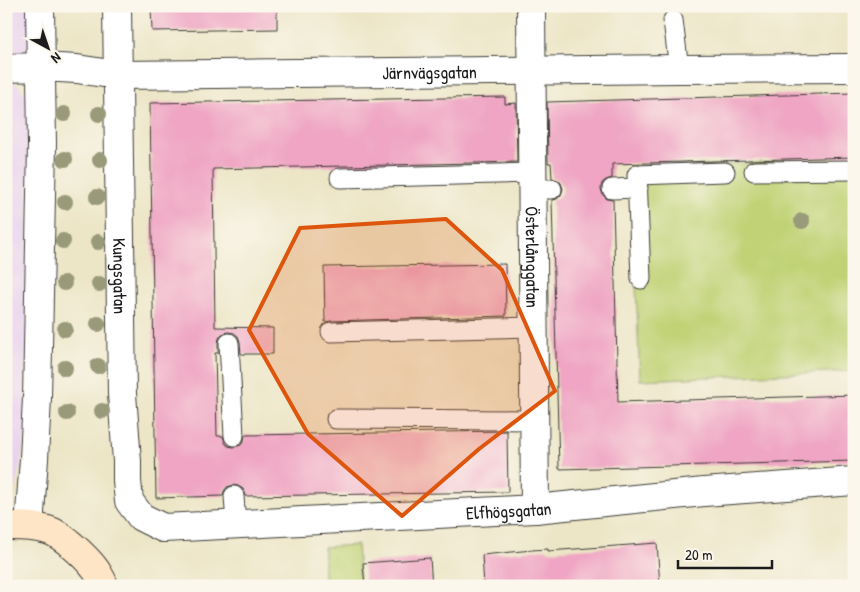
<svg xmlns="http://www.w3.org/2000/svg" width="860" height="592" font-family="'Patrick Hand',sans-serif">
  <rect width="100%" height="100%" fill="#fbf7ec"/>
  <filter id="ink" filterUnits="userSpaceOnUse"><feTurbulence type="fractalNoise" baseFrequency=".02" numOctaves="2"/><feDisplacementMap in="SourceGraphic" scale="10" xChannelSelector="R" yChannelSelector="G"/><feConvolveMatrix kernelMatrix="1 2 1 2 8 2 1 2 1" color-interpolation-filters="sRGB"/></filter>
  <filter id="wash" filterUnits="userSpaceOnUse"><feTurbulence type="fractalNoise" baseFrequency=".0096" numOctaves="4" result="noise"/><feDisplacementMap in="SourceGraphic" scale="20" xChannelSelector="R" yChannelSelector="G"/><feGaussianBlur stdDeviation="1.12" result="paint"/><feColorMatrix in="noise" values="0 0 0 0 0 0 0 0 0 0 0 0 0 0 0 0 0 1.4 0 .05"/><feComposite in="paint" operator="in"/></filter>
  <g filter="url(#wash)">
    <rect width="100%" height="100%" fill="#ece5c6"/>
    <g fill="#e9d2ee">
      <path d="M6 6H38L33 55 6 72Z"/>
      <path d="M6 82H15L29 97 25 438 16 487 6 492Z"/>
    </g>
    <g fill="#c0d275" stroke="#6e7748">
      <path d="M854 159V371L640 380 631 168Z"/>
      <path d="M357 545 360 586H324V547Z"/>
    </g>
    <g id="blocks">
      <g fill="#efa5c3">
        <path d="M151 6H277V29L152 31Z"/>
        <path d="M854 93V157L612 164V178L606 180 602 183 601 189 603 195 607 199 613 200 618 402 854 395V461L559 469 552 200 557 199 561 195 563 189 561 183 558 180 552 178 551 163H548L547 102Z"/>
        <path d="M505 97V104L516 103 517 162 213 169 215 327 273 328V354H241L240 342 238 336 234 333 228 332 222 334 219 338 218 344V353H215L217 436H223L225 443 228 446 234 447 241 445 244 441 245 435 507 431 508 492 245 496 243 489 238 486 234 485 227 487 224 491 223 496 156 498 150 103Z"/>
        <path d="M505 264 506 316 331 321 325 322 324 267Z"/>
        <path d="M657 543 660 586H484L482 555 532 550 548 549V551Z"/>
        <path d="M430 558 432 586H365L363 563Z"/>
      </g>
    </g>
  </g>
  <g filter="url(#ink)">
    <use href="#blocks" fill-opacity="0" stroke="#3b3a36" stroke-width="1"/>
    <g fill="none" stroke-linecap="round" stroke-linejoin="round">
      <defs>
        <g id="lane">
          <path d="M673 20 679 69"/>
          <path d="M754 171 854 170"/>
          <path d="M340 178 532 173"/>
          <path d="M532 189H552"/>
          <path d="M612 189 638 188"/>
          <path d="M641 279 637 175 725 172"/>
          <path d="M331 332 534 327"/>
          <path d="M229 343 234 436"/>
          <path d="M336 419 534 420"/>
          <path d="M234 496 236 524"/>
        </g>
        <g id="street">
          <path id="s1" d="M117 6 122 394 127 461V481L129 501 141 517 163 528 535 509 704 492 854 481"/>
          <path id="s2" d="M531 6 535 509"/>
          <path id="s3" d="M6 68 41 67 77 69 117 75 679 69 854 68"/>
          <path d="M29 526 34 459 37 398 42 144 40 6"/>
        </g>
        <path id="secondary" d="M6 526C22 526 38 526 53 532 67 539 92 562 99 575 101 578 103 582 104 586"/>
      </defs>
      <use href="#lane" stroke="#3b3a36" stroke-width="21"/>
      <use href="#street" stroke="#3b3a36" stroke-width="30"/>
      <use href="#secondary" stroke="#3b3a36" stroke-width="30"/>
      <use href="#lane" stroke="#fff" stroke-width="19"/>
      <use href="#street" stroke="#fff" stroke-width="28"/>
      <use href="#secondary" stroke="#fee5c5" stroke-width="28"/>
    </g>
    <g fill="#999a7a">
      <circle cx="64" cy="114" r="8"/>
      <circle cx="99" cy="114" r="8"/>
      <circle cx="65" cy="159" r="8"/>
      <circle cx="100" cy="160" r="8"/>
      <circle cx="97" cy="197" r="8"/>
      <circle cx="65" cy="202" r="8"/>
      <circle cx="802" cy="221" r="8"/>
      <circle cx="63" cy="241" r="8"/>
      <circle cx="98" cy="242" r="8"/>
      <circle cx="64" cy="283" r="8"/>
      <circle cx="99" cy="284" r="8"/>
      <circle cx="98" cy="324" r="8"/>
      <circle cx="65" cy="329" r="8"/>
      <circle cx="98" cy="366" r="8"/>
      <circle cx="65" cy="368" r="8"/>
      <circle cx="102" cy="411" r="8"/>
      <circle cx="67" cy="413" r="8"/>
    </g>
  </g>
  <path fill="#de560d" fill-opacity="0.2" stroke="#de560d" stroke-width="4" stroke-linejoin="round" d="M446 219 502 270 555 391 479 449 402 516 308 434 249 330 300 228Z"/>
  <g text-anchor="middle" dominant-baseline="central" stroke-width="5" stroke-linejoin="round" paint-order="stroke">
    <g font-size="18" fill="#1c1c1c" stroke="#fbf7ec">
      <text stroke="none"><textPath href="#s3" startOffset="424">Järnvägsgatan</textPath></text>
      <text stroke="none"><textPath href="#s2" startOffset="251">Österlånggatan</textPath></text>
      <text stroke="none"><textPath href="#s1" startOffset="270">Kungsgatan</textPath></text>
      <text stroke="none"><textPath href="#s1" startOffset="886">Elfhögsgatan</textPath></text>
    </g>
  </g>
  <rect width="860" height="592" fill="none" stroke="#fbf7ec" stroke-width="25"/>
  <g transform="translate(48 48) rotate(140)" stroke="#fbf7ec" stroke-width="4" paint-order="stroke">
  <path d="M0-4L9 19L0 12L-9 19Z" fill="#1c1c1c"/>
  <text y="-8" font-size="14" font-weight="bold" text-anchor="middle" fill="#1c1c1c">N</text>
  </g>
  <path d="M678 560v8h94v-8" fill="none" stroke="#1c1c1c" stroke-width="2.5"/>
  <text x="685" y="560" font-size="15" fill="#1c1c1c" stroke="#fbf7ec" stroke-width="4" paint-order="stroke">20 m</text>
</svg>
